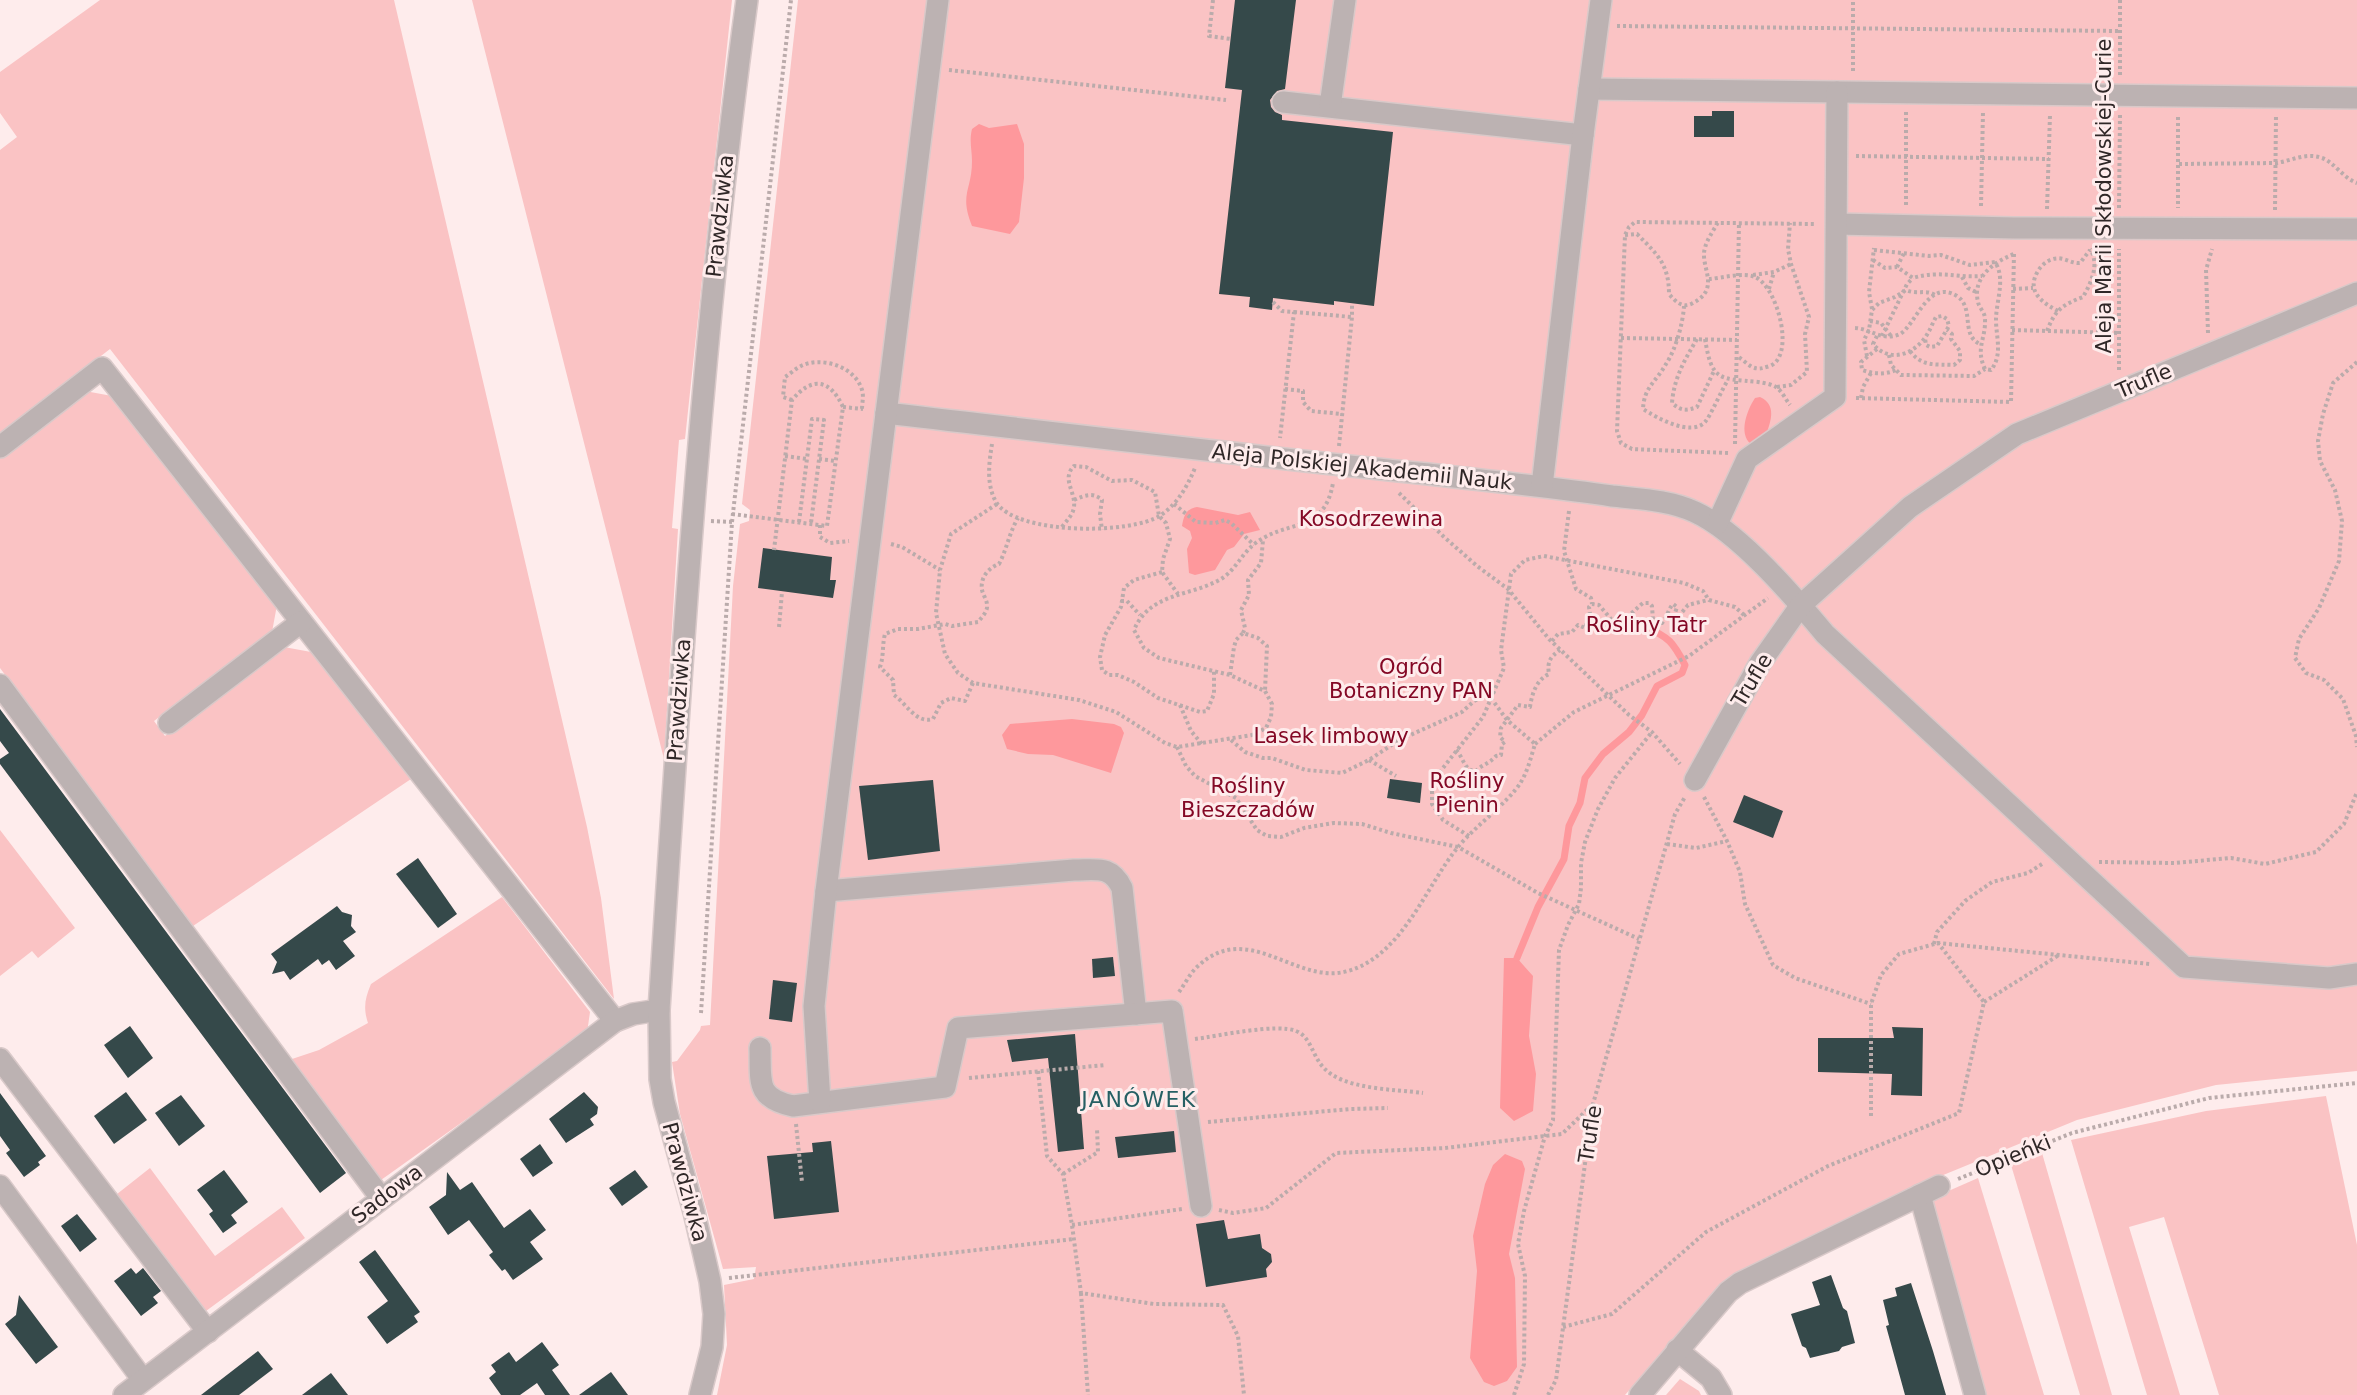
<svg xmlns="http://www.w3.org/2000/svg" width="2357" height="1395" font-family="'DejaVu Sans',sans-serif">
  <rect width="100%" height="100%" fill="#feecec"/>
  <g fill="#fac3c4">
    <path d="M100 0H394L587 827 601 898 614 999 110 349 0 434V150L17 137 0 113V72Z"/>
    <path d="M472 0H732L685 439 679 440 672 528 678 529 664 759Z"/>
    <path d="M798 0H2357V1071L2216 1085 2077 1120 1936 1178 1724 1282 1625 1395H717L727 1345 724 1285 754 1279 756 1267 723 1269 680 1114 672 1062 677 1061 700 1030 701 1026 710 1025 733 586 740 524 749 521 750 510 742 504Z"/>
    <path d="M85 391 112 396 277 605 272 632 154 721 165 736 284 647 311 652 411 779 193 926 0 668V458Z"/>
    <path d="M0 830 75 928 38 958 32 951 0 976Z"/>
    <path d="M502 897 590 1012 587 1033 381 1180 292 1059 319 1050 368 1023C363 1008 365 998 371 984Z"/>
    <path d="M2326 1096 2357 1245V1395H2219L2164 1217 2129 1227 2180 1395H2147L2071 1140 2206 1111Z"/>
    <path d="M2042 1153 2112 1395H2080L2011 1165Z"/>
    <path d="M150 1168 215 1256 282 1207 305 1238 206 1311 192 1303 112 1198Z"/>
    <path d="M1978 1178 2044 1395H1980L1932 1216 1934 1200 1937 1196Z"/>
    <path d="M1680 1379 1699 1391 1701 1395H1666Z"/>
  </g>
  <g fill="#fe989c">
    <path d="M979 124 989 128 1017 124 1024 144V178L1019 222 1010 234 972 226C959 194 972 190 972 161 972 150 969 141 972 129Z"/>
    <path d="M1760 397C1777 405 1771 421 1766 435L1751 444C1738 434 1747 410 1755 398Z"/>
    <path d="M1197 507 1238 515 1250 512 1260 530 1244 534 1234 547 1227 550 1215 570 1195 575 1189 573 1187 549 1192 538 1190 531 1182 526C1184 515 1186 509 1197 507Z"/>
    <path d="M1072 719 1114 724 1121 727 1124 733 1111 773 1053 755 1028 754 1007 749 1002 735 1010 724Z"/>
    <path d="M1504 958H1517L1533 976 1529 1036 1536 1074 1533 1111 1514 1121 1500 1108Z"/>
    <path d="M1505 1154 1522 1161 1525 1169 1509 1254 1515 1278 1517 1367 1507 1381 1494 1386 1484 1382 1470 1358 1477 1271 1473 1236 1485 1184 1493 1165Z"/>
  </g>
  <g fill="none" stroke-linecap="round" stroke-linejoin="round">
    <path stroke="#fe989c" stroke-width="7" d="M1517 958 1538 907 1564 859 1569 826 1580 803 1585 778 1603 754 1629 732 1642 715 1657 686 1682 673 1685 665C1673 642 1669 637 1645 627"/>
  </g>
  <g fill="#35494a">
    <path d="M1235 0H1296L1285 89 1277 91 1270 100 1271 107 1275 112 1282 115V120L1393 132 1374 306 1334 301V305L1273 298 1272 310 1249 307 1250 297 1219 294 1242 90 1225 88Z"/>
    <path d="M1712 111H1734V137H1694V116H1712Z"/>
    <path d="M763 548 832 557 830 580H836L833 598 758 588Z"/>
    <path d="M0 709 346 1173 320 1193 0 764V759L9 753 0 741Z"/>
    <path d="M1390 779 1422 783 1420 803 1387 798Z"/>
    <path d="M933 780 940 851 868 860 859 786Z"/>
    <path d="M1744 795 1783 811 1773 838 1733 822Z"/>
    <path d="M418 858 457 914 438 928 396 874Z"/>
    <path d="M337 906 342 912 352 915 351 926 356 932 343 941 355 956 336 970 329 960 322 965 318 959 290 980 284 971 272 974 277 962 271 954Z"/>
    <path d="M1113 957 1115 976 1093 978 1092 959Z"/>
    <path d="M773 980 797 983 792 1022 769 1019Z"/>
    <path d="M130 1026 153 1058 128 1078 104 1045Z"/>
    <path d="M1892 1027 1923 1028 1922 1096 1891 1095 1892 1074 1818 1072V1038H1894Z"/>
    <path d="M1075 1034 1084 1149 1058 1152 1048 1058 1012 1062 1007 1040Z"/>
    <path d="M126 1092 147 1120 114 1144 94 1116Z"/>
    <path d="M584 1092 598 1107 597 1114 590 1119 594 1125 566 1143 549 1119Z"/>
    <path d="M0 1093 46 1156 38 1162 40 1165 24 1177 6 1153 10 1150 0 1136Z"/>
    <path d="M181 1095 205 1126 179 1146 155 1113Z"/>
    <path d="M1174 1131 1176 1152 1118 1158 1115 1137Z"/>
    <path d="M831 1141 839 1212 774 1219 767 1156 813 1152 812 1143Z"/>
    <path d="M540 1144 553 1163 533 1177 520 1159Z"/>
    <path d="M224 1170 248 1202 231 1215 237 1223 223 1233 209 1214 213 1211 197 1190Z"/>
    <path d="M635 1170 648 1187 622 1206 609 1188Z"/>
    <path d="M447 1172 460 1190 472 1182 504 1228 530 1209 546 1230 530 1242 543 1259 513 1280 505 1269 502 1271 489 1255 493 1252 469 1220 448 1235 429 1207 446 1195Z"/>
    <path d="M77 1214 97 1239 80 1252 61 1226Z"/>
    <path d="M1224 1220 1228 1239 1260 1234 1262 1248 1271 1254 1272 1262 1266 1269 1267 1277 1206 1287 1196 1224Z"/>
    <path d="M375 1250 420 1312 414 1316 418 1322 387 1344 367 1317 388 1301 359 1262Z"/>
    <path d="M131 1268 136 1274 143 1268 161 1291 153 1297 158 1303 141 1316 114 1281Z"/>
    <path d="M1831 1275 1843 1308 1847 1311 1855 1343 1842 1347 1839 1351 1810 1358 1806 1348 1802 1346 1791 1314 1820 1305 1812 1282Z"/>
    <path d="M1911 1283 1933 1351 1946 1395H1905L1886 1326 1889 1325 1883 1300 1897 1296 1895 1288Z"/>
    <path d="M19 1295 58 1347 36 1364 5 1324 16 1315Z"/>
    <path d="M542 1342 559 1365 552 1370 570 1395H545L537 1383 520 1395H501L489 1378 496 1372 491 1365 509 1352 516 1362Z"/>
    <path d="M258 1351 273 1369 239 1395H201Z"/>
    <path d="M611 1372 628 1395H579Z"/>
    <path d="M331 1373 348 1395H302Z"/>
  </g>
  <g fill="none" stroke-linecap="round" stroke-linejoin="round">
    <defs>
      <g id="minor">
        <path d="M1589 89 2357 98"/>
        <path d="M1283 102 1583 135"/>
        <path d="M1330 106 1345 0"/>
        <path d="M1837 224 2014 228 2357 229"/>
        <path d="M886 413C1067 434 1247 456 1428 474 1489 481 1551 487 1612 496 1639 499 1670 500 1695 512 1739 532 1794 597 1825 634L2184 967 2329 978 2357 974"/>
        <path d="M0 447 102 368 615 1021"/>
        <path d="M1542 486 1583 135 1601 0"/>
        <path d="M1717 524 1747 459 1835 397 1837 92"/>
        <path d="M0 685 381 1198"/>
        <path d="M169 723 301 622"/>
        <path d="M1695 780 1760 663 1801 605 1910 507 2017 434 2357 293"/>
        <path d="M826 891 1074 870C1097 870 1111 865 1122 888L1136 1014"/>
        <path d="M760 1048C761 1081 755 1098 793 1106L945 1087 958 1028 1172 1011 1201 1206"/>
        <path d="M0 1059 208 1332"/>
        <path d="M820 1102 814 1006 826 891 938 0"/>
        <path d="M0 1186 143 1380"/>
        <path d="M1920 1195 1975 1395"/>
        <path d="M1677 1350 1711 1378 1721 1395"/>
        <path d="M124 1395 615 1021 633 1014 659 1010"/>
        <path d="M700 1395 712 1347 714 1314 710 1281 694 1212 664 1102 660 1079 659 1010C681 673 701 335 747 0"/>
        <path d="M1640 1395 1728 1292 1740 1283 1939 1186"/>
      </g>
    </defs>
    <use href="#minor" stroke="#d9c9c9" stroke-width="24"/>
    <g stroke="#baabab" stroke-width="4" stroke-dasharray="3 3" stroke-linecap="butt">
      <path d="M1213 0 1209 36 1231 39"/>
      <path d="M2120 0V76"/>
      <path d="M1617 26 2120 31"/>
      <path d="M949 70 1226 100"/>
      <path d="M1853 71V0"/>
      <path d="M2178 117V208"/>
      <path d="M1856 156 2049 159"/>
      <path d="M2179 164 2276 163C2291 161 2306 152 2322 158 2334 162 2343 178 2357 183"/>
      <path d="M1906 205V111"/>
      <path d="M1981 206 1983 112"/>
      <path d="M2119 208 2120 114"/>
      <path d="M2047 209 2050 115"/>
      <path d="M2275 210 2276 115"/>
      <path d="M1625 235 1637 234C1657 254 1669 264 1669 294 1676 302 1683 309 1693 303 1722 288 1699 266 1705 248 1707 239 1714 230 1718 222"/>
      <path d="M1874 250 1929 256 1941 255 1970 265 1995 262C2006 279 1996 301 1996 320 1996 337 2003 355 1991 370L1985 369C1975 348 1986 339 1985 319 1985 312 1979 308 1978 302 1972 277 1994 262 2014 254"/>
      <path d="M1873 260 1885 268 1897 267 1913 278C1940 270 1956 278 1982 276"/>
      <path d="M1897 267 1904 253"/>
      <path d="M1753 275 1774 272 1791 264"/>
      <path d="M1962 277 1968 288 1978 293"/>
      <path d="M1709 279C1722 278 1743 272 1755 277 1777 286 1796 355 1770 366 1763 368 1759 370 1752 367 1747 364 1742 359 1737 356"/>
      <path d="M1769 289 1774 272"/>
      <path d="M2013 289 2033 288"/>
      <path d="M1273 302 1282 311 1294 312 1280 438"/>
      <path d="M1684 306C1683 323 1676 349 1666 364 1656 382 1644 387 1643 409 1657 418 1691 437 1705 422 1710 417 1722 389 1728 380"/>
      <path d="M1872 309 1869 292 1874 248"/>
      <path d="M2058 311C2041 302 2026 291 2038 271 2041 266 2046 261 2053 259 2064 256 2071 264 2080 263L2090 250"/>
      <path d="M1294 312 1352 317"/>
      <path d="M1870 321 1881 323 1891 336"/>
      <path d="M1855 328C1871 329 1883 342 1900 334 1916 325 1928 278 1957 296 1975 308 1960 335 1980 344"/>
      <path d="M2012 330 2119 333"/>
      <path d="M2047 331C2055 310 2062 305 2083 297 2091 283 2100 264 2090 249"/>
      <path d="M2208 333 2206 270 2212 249"/>
      <path d="M1877 336 1873 344C1888 362 1911 356 1924 339 1929 333 1932 324 1936 317L1942 316 1947 319 1949 326 1937 346 1930 347 1926 345 1925 338"/>
      <path d="M1882 336 1907 284 1913 278"/>
      <path d="M1621 338 1737 340"/>
      <path d="M1697 339C1684 361 1674 378 1672 403 1681 411 1686 411 1697 407L1714 371"/>
      <path d="M1705 339C1712 382 1719 378 1758 382 1764 383 1771 384 1776 387 1782 391 1786 400 1790 405"/>
      <path d="M1877 349 1861 362 1862 370C1874 374 1885 375 1896 370"/>
      <path d="M1910 351C1922 367 1935 364 1954 365L1960 360V351L1951 339 1952 334 1947 330"/>
      <path d="M1889 355 1891 365 1901 375 1974 376 1985 369"/>
      <path d="M1867 356 1864 340 1869 330 1872 310 1879 303 1895 297 1906 290C1917 295 1926 289 1935 295"/>
      <path d="M2357 362 2333 383 2323 414 2318 441 2320 461 2335 490 2342 521 2339 561 2319 608 2299 639 2295 658 2306 673 2324 680 2343 699 2356 736 2357 747"/>
      <path d="M2119 370V249"/>
      <path d="M1777 387 1791 385 1807 372 1805 334 1809 317 1791 264 1788 249 1790 223"/>
      <path d="M1285 389 1303 391V402L1311 411 1342 414"/>
      <path d="M1856 398 2011 402 2014 253"/>
      <path d="M1861 398 1863 387 1871 373"/>
      <path d="M792 400 783 397 785 377C790 374 795 369 801 366 821 356 855 366 862 390 864 395 862 404 862 409"/>
      <path d="M843 407 863 409"/>
      <path d="M992 444C989 463 986 484 996 502 1016 535 1132 535 1161 515 1178 503 1187 487 1195 468"/>
      <path d="M1735 444 1739 222"/>
      <path d="M1339 446 1352 317V303"/>
      <path d="M1728 453 1632 449 1621 443 1617 431 1625 235 1629 227 1635 222 1815 224"/>
      <path d="M785 456 807 459"/>
      <path d="M819 459 836 461"/>
      <path d="M1399 493 1443 536 1477 566 1508 589 1549 639 1629 715 1652 732 1680 764"/>
      <path d="M1074 500C1085 495 1093 492 1102 500L1100 514 1102 530"/>
      <path d="M997 504 951 534 940 570 936 613 945 654 958 673 973 683 1079 700 1116 712 1165 743 1177 747 1252 735 1266 728 1271 717 1272 704 1265 691 1230 675 1159 658 1144 648 1134 630C1150 592 1190 597 1221 579 1234 571 1241 556 1252 546 1284 518 1324 536 1333 483"/>
      <path d="M1174 504 1196 522 1215 523 1225 520 1231 523 1254 545"/>
      <path d="M1569 511 1564 551 1576 589 1591 598 1592 604"/>
      <path d="M732 514 827 526 843 407C830 379 812 376 792 400L774 550"/>
      <path d="M711 521 732 522"/>
      <path d="M799 522 812 419 824 420 811 523"/>
      <path d="M820 525V537L830 543 849 541"/>
      <path d="M1062 527C1067 520 1073 515 1074 507 1076 492 1061 479 1074 466L1086 467 1112 481 1132 480 1155 492 1159 516 1166 523 1170 539 1163 559 1162 572 1178 594"/>
      <path d="M891 544 902 547 940 570"/>
      <path d="M1162 572 1134 580 1124 588 1121 607 1105 635 1100 657 1102 670 1109 675H1118L1134 682 1158 698 1200 712 1207 711 1214 694V671"/>
      <path d="M1121 601H1127L1140 615"/>
      <path d="M779 627 782 592"/>
      <path d="M1243 633 1245 628 1241 610 1249 595 1248 580 1261 563 1263 540"/>
      <path d="M1552 641 1558 634 1572 632 1578 625 1585 628 1590 614 1589 607 1592 604 1599 605 1611 619C1626 622 1632 612 1643 603H1649L1652 606 1653 620 1662 623C1668 617 1667 611 1673 604L1677 607 1674 616H1679L1688 605 1708 600"/>
      <path d="M1230 675 1234 647 1236 640 1243 633 1258 638 1267 646 1265 691"/>
      <path d="M973 683 965 701 951 698 941 703 933 719C916 724 907 704 894 695L893 680 880 667C884 656 882 645 885 634L898 629H918L945 624 952 626 978 622C982 617 988 611 987 605 987 600 983 595 982 590 980 578 988 568 999 564 1007 549 1009 533 1018 518"/>
      <path d="M1491 698 1507 720 1535 744"/>
      <path d="M1180 705 1191 731 1202 744"/>
      <path d="M1231 740 1245 752 1263 758H1272L1306 770 1342 773 1369 760 1399 740 1462 712 1474 701 1483 697H1490"/>
      <path d="M1535 744 1574 712 1689 656 1768 598"/>
      <path d="M1177 747 1186 766 1195 776 1236 798 1257 830 1267 836 1281 837 1304 828 1334 823 1362 824 1391 833 1458 847 1538 893 1639 939"/>
      <path d="M1456 750C1464 758 1464 771 1476 771 1481 765 1489 764 1496 756L1501 755 1502 744 1505 742 1500 737 1501 728 1518 705 1530 707C1532 694 1536 680 1549 674 1547 662 1550 657 1560 650"/>
      <path d="M1369 760 1396 776"/>
      <path d="M1704 797 1727 841 1740 872 1745 904 1773 965 1795 978 1871 1004"/>
      <path d="M1469 836 1443 820 1432 804V782L1483 717 1504 668 1501 650 1511 574 1525 560 1544 556 1684 583 1703 591 1709 600 1735 607 1744 615"/>
      <path d="M1667 844 1696 848 1727 841"/>
      <path d="M2099 862 2174 863 2231 858 2265 864 2316 852 2344 824 2357 792"/>
      <path d="M1934 944 1937 932 1965 901 1992 882 2028 873 2042 864"/>
      <path d="M1179 992C1185 984 1190 973 1198 966 1249 919 1296 986 1348 971 1402 956 1426 886 1458 847 1474 827 1508 803 1521 782 1528 770 1531 757 1535 744"/>
      <path d="M1984 1002 2059 955"/>
      <path d="M701 1013 732 522 791 0"/>
      <path d="M1195 1039C1218 1036 1277 1023 1296 1031 1311 1037 1312 1055 1323 1067 1343 1090 1394 1089 1423 1093"/>
      <path d="M1038 1071 1047 1156 1063 1174 1072 1225 1081 1293 1154 1304 1223 1305 1238 1336 1244 1395"/>
      <path d="M969 1078 1105 1065"/>
      <path d="M1871 1116V1004L1881 975 1899 954 1938 943 2150 964"/>
      <path d="M1208 1122 1350 1109 1388 1108"/>
      <path d="M796 1124 802 1182"/>
      <path d="M1063 1174 1098 1152 1097 1129"/>
      <path d="M1958 1179 2072 1133 2209 1098 2357 1083"/>
      <path d="M1219 1210 1233 1213 1266 1208 1336 1153 1445 1148 1562 1134 1592 1105"/>
      <path d="M1072 1225 1182 1209"/>
      <path d="M729 1278 1074 1239"/>
      <path d="M1081 1293 1088 1395"/>
      <path d="M1563 1327 1612 1314 1706 1232 1828 1166 1959 1113 1984 1002 1938 943"/>
      <path d="M1514 1395 1524 1364 1525 1276 1518 1244 1524 1211 1545 1136 1553 1120 1559 950 1568 925 1579 904 1581 888V863L1585 842 1598 809 1615 778 1652 732"/>
      <path d="M1548 1395 1556 1380 1593 1104 1675 814 1685 797"/>
    </g>
    <use href="#minor" stroke="#bcb2b2" stroke-width="21"/>
  </g>
  <g text-anchor="middle" dominant-baseline="central" stroke-width="6" stroke-linejoin="round" paint-order="stroke">
    <g font-size="21" fill="#2f2727" stroke="#feecec">
      <text transform="translate(2104 196) rotate(-90)">Aleja Marii Skłodowskiej-Curie</text>
      <text transform="translate(720 216) rotate(-84)">Prawdziwka</text>
      <text transform="translate(2144 381) rotate(-23)">Trufle</text>
      <text transform="translate(1362 467) rotate(6)">Aleja Polskiej Akademii Nauk</text>
      <text transform="translate(1752 680) rotate(-59)">Trufle</text>
      <text transform="translate(679 700) rotate(-86)">Prawdziwka</text>
      <text transform="translate(1590 1134) rotate(-81)">Trufle</text>
      <text transform="translate(2013 1156) rotate(-22)">Opieńki</text>
      <text transform="translate(685 1182) rotate(75)">Prawdziwka</text>
      <text transform="translate(387 1194) rotate(-37)">Sadowa</text>
    </g>
    <g font-size="21" fill="#840825" stroke="#feecec">
      <text x="1371" y="519">Kosodrzewina</text>
      <text x="1646" y="625">Rośliny Tatr</text>
      <text x="1411" y="667">Ogród<tspan x="1411" dy="24">Botaniczny PAN</tspan></text>
      <text x="1331" y="736">Lasek limbowy</text>
      <text x="1467" y="781">Rośliny<tspan x="1467" dy="24">Pienin</tspan></text>
      <text x="1248" y="786">Rośliny<tspan x="1248" dy="24">Bieszczadów</tspan></text>
    </g>
    <g font-size="22" letter-spacing="1.5" fill="#266064" stroke="#feecec">
      <text x="1139" y="1099">JANÓWEK</text>
    </g>
  </g>
</svg>
